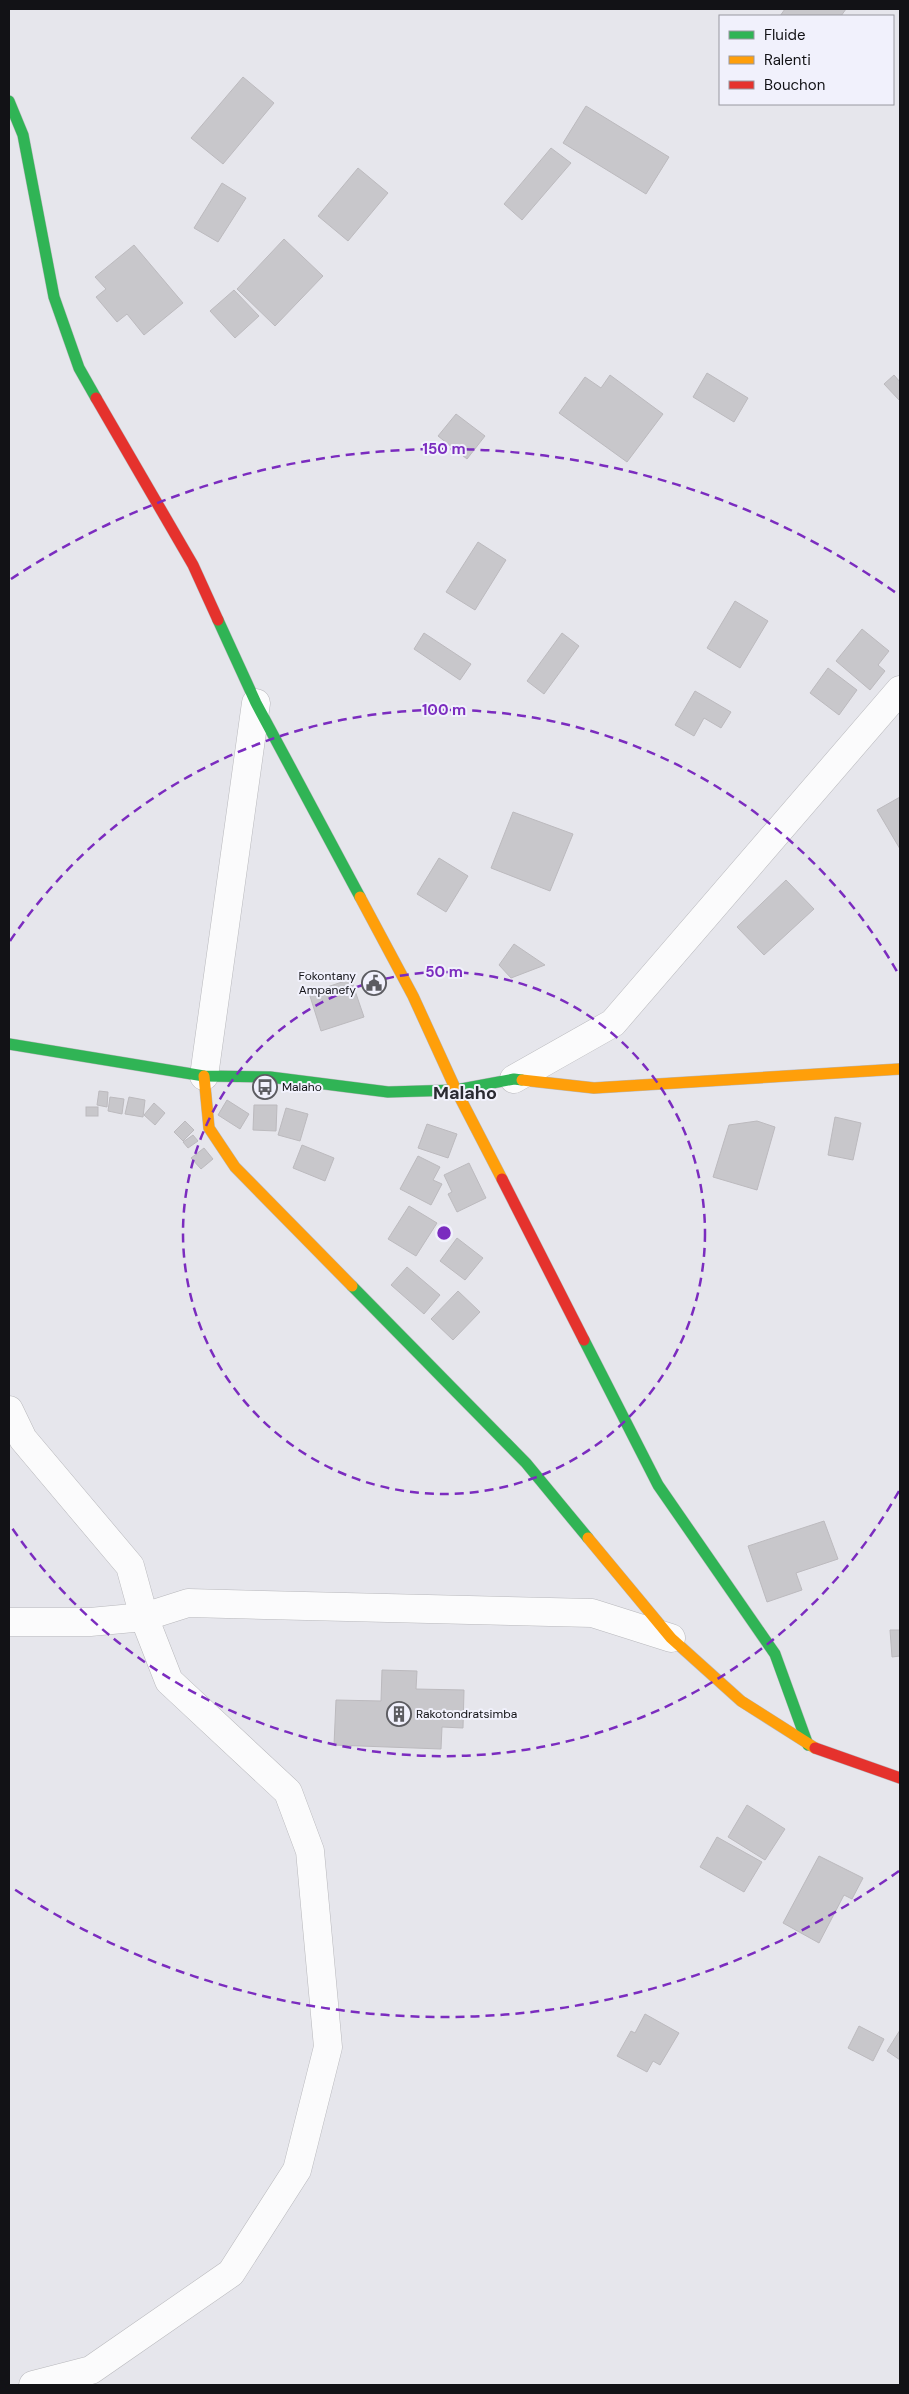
<svg xmlns="http://www.w3.org/2000/svg" width="909" height="2394" font-family="'DM Sans',sans-serif">
  <rect width="100%" height="100%" fill="#e6e6ec"/>
  <g fill="#c8c7cb" stroke="#bcbabe">
    <path d="M785 9H846L841 16H780Z"/>
    <path d="M243 77 274 103 223 164 191 138Z"/>
    <path d="M586 106 669 157 646 194 563 143Z"/>
    <path d="M551 148 571 163 522 220 504 204Z"/>
    <path d="M358 168 388 193 348 241 318 216Z"/>
    <path d="M222 183 246 198 218 242 194 228Z"/>
    <path d="M284 239 323 276 275 326 237 289Z"/>
    <path d="M134 245 183 303 144 335 127 314 117 322 96 297 106 289 95 277Z"/>
    <path d="M234 290 259 316 235 338 210 311Z"/>
    <path d="M707 373 748 398 734 422 693 397Z"/>
    <path d="M610 375 663 414 627 462 559 413 585 377 601 388Z"/>
    <path d="M894 375 900 382V401L884 384Z"/>
    <path d="M456 414 485 436 467 459 438 436Z"/>
    <path d="M478 542 506 560 475 610 446 592Z"/>
    <path d="M735 601 768 621 740 668 707 648Z"/>
    <path d="M862 629 889 651 878 665 885 671 870 690 836 661Z"/>
    <path d="M424 633 471 664 460 680 414 649Z"/>
    <path d="M562 633 579 646 544 694 527 681Z"/>
    <path d="M828 668 857 690 839 715 810 693Z"/>
    <path d="M695 691 731 712 721 728 704 718 694 736 675 725Z"/>
    <path d="M900 797V849L877 810Z"/>
    <path d="M513 812 573 834 550 891 491 868Z"/>
    <path d="M439 858 468 876 446 912 417 894Z"/>
    <path d="M786 880 814 909 764 955 737 927Z"/>
    <path d="M514 944 545 965 511 978 499 965Z"/>
    <path d="M351 979 364 1017 321 1031 309 993Z"/>
    <path d="M99 1091 108 1092 107 1107 97 1105Z"/>
    <path d="M110 1097 124 1099 122 1114 108 1111Z"/>
    <path d="M129 1097 145 1100 143 1117 125 1114Z"/>
    <path d="M227 1100 249 1114 240 1129 218 1115Z"/>
    <path d="M154 1103 165 1113 155 1125 144 1115Z"/>
    <path d="M254 1105H277L276 1131 253 1130Z"/>
    <rect x="86" y="1107" width="12" height="9"/>
    <path d="M286 1108 308 1114 300 1141 278 1135Z"/>
    <path d="M835 1117 861 1123 853 1160 828 1155Z"/>
    <path d="M185 1121 194 1130 183 1141 174 1132Z"/>
    <path d="M757 1121 775 1127 757 1190 713 1177 729 1125Z"/>
    <path d="M427 1124 457 1134 448 1158 418 1148Z"/>
    <path d="M193 1135 198 1141 188 1148 183 1142Z"/>
    <path d="M302 1145 334 1158 325 1181 293 1168Z"/>
    <path d="M204 1148 213 1159 201 1169 191 1158Z"/>
    <path d="M418 1156 440 1167 433 1180 442 1184 431 1205 400 1189Z"/>
    <path d="M469 1163 486 1198 457 1212 448 1194 452 1192 444 1175Z"/>
    <path d="M409 1206 437 1223 416 1256 388 1239Z"/>
    <path d="M457 1238 483 1258 465 1280 440 1261Z"/>
    <path d="M407 1267 440 1295 424 1314 391 1285Z"/>
    <path d="M458 1291 480 1312 453 1340 431 1319Z"/>
    <path d="M824 1521 838 1559 796 1573 802 1590 767 1602 748 1546Z"/>
    <path d="M890 1630H900V1656L892 1657Z"/>
    <path d="M382 1670 417 1671 416 1689 464 1690 463 1728 442 1727 441 1749 334 1745 336 1700 381 1701Z"/>
    <path d="M747 1805 785 1829 765 1860 728 1837Z"/>
    <path d="M717 1837 762 1862 744 1892 700 1867Z"/>
    <path d="M819 1856 863 1878 852 1899 844 1895 819 1943 783 1923Z"/>
    <path d="M645 2014 679 2033 660 2065 653 2061 647 2072 617 2056 631 2031 635 2033Z"/>
    <path d="M859 2026 884 2039 873 2061 848 2048Z"/>
    <path d="M900 2030V2060L887 2051Z"/>
  </g>
  <g fill="none" stroke-linecap="round" stroke-linejoin="round">
    <defs>
      <g id="street">
        <path d="M204 1076 256 703"/>
        <path d="M514 1079 613 1023 900 690"/>
        <path d="M9 1410 23 1439 130 1566 144 1617 169 1681 288 1792 310 1851 328 2047 297 2170 231 2273 91 2370 33 2385"/>
        <path d="M9 1622H90L144 1617 188 1603 592 1613 671 1638"/>
      </g>
      <g id="fast">
        <path d="M9 101 23 135 54 297 79 368 96 398"/>
        <path d="M218 620 256 703 360 897"/>
        <path d="M9 1044 204 1076 270 1077 388 1092 456 1090 514 1079 522 1080"/>
        <path d="M352 1286 526 1463 588 1538"/>
        <path d="M584 1340 658 1485 775 1654 808 1745"/>
      </g>
      <g id="slow">
        <path d="M360 897 413 996 456 1090 502 1179"/>
        <path d="M204 1076 209 1128 235 1167 352 1286"/>
        <path d="M522 1080 594 1088 900 1069"/>
        <path d="M588 1538 671 1638 741 1701 815 1748"/>
      </g>
      <g id="jam">
        <path d="M96 398 193 565 218 620"/>
        <path d="M502 1179 584 1340"/>
        <path d="M815 1748 900 1778"/>
      </g>
    </defs>
    <use href="#street" stroke="#b8b8bc" stroke-width="29"/>
    <use href="#fast" stroke="#b8b8bc" stroke-width="12"/>
    <use href="#slow" stroke="#b8b8bc" stroke-width="12"/>
    <use href="#jam" stroke="#b8b8bc" stroke-width="12"/>
    <use href="#street" stroke="#fbfbfc" stroke-width="28"/>
    <use href="#fast" stroke="#30b455" stroke-width="11"/>
    <use href="#slow" stroke="#ff9f0a" stroke-width="11"/>
    <use href="#jam" stroke="#e5322d" stroke-width="11"/>
  </g>
  <g fill="none" stroke="#7b2cbf" stroke-width="2.5" stroke-dasharray="9 6">
    <circle cx="444" cy="1233" r="261"/>
    <path d="M899 1491A523 523 0 0 1 10 1525M10 941A523 523 0 0 1 899 975"/>
    <path d="M899 1871A784 784 0 0 1 11 1887M11 579A784 784 0 0 1 899 595"/>
  </g>
  <defs>
    <symbol id="civic-ring" viewBox="-11 -11 22 22"><circle r="9.5" fill="#f1f1fc" stroke="#5c5c61" stroke-width="1.5"/><path d="M-.6-6.5H3V-4.5H.6V-3L4-1V1h2V6H-6V1h2V-1L-.6-3ZM-1.2 2.5V6h2.4V2.5Z" fill="#5c5c61"/></symbol>
    <symbol id="bus-ring" viewBox="-11 -11 22 22"><circle r="9.5" fill="#f1f1fc" stroke="#5c5c61" stroke-width="1.5"/><path d="M-5-6H5V4H4V6H2V4H-2V6H-4V4H-5ZM-3.5-4V0h7V-4ZM-3.5 1.2v1.5H-2V1.2ZM2 1.2v1.5H3.5V1.2Z" fill="#5c5c61"/></symbol>
    <symbol id="building-ring" viewBox="-11 -11 22 22"><circle r="9.5" fill="#f1f1fc" stroke="#5c5c61" stroke-width="1.5"/><path d="M-4-6H4V6H1V3H-1V6H-4ZM-2.5-4.3h1.7v1.8h-1.7ZM.8-4.3h1.7v1.8H.8ZM-2.5-1h1.7V.8h-1.7ZM.8-1h1.7V.8H.8Z" fill="#5c5c61"/></symbol>
  </defs>
  <g fill-rule="evenodd">
    <use href="#civic-ring" x="360" y="969" width="28" height="28"/>
    <use href="#bus-ring" x="251" y="1073" width="28" height="28"/>
    <use href="#building-ring" x="385" y="1700" width="28" height="28"/>
  </g>
  <g text-anchor="middle" dominant-baseline="central" stroke-width="4" stroke-linejoin="round" paint-order="stroke">
    <g font-size="12" fill="#121216" stroke="#f1f1fc" text-anchor="start">
      <text x="356" y="976" text-anchor="end">Fokontany<tspan x="356" dy="14">Ampanefy</tspan></text>
      <text x="282" y="1087">Malaho</text>
      <text x="416" y="1714">Rakotondratsimba</text>
    </g>
    <g font-size="18" font-weight="bold" fill="#2a2a32" stroke="#f1f1fc">
      <text x="465" y="1093">Malaho</text>
    </g>
  </g>
  <circle cx="444" cy="1233" r="8" fill="#7b2cbf" stroke="#f1f1fc" stroke-width="2.5"/>
  <g font-size="15" text-anchor="middle" font-weight="bold" fill="#7b2cbf" stroke="#f1f1fc" stroke-width="4" stroke-linejoin="round" paint-order="stroke">
    <text x="444" y="454">150 m</text>
    <text x="444" y="715">100 m</text>
    <text x="444" y="977">50 m</text>
  </g>
  <rect width="909" height="2394" fill="none" stroke="#121216" stroke-width="20"/>
  <rect x="719" y="15" width="175" height="90" fill="#f1f1fc" stroke="#9898a0"/>
  <rect x="729" y="31" width="25" height="8" fill="#30b455" stroke="#9898a0"/>
  <text x="764" y="40" font-size="15" fill="#121216">Fluide</text>
  <rect x="729" y="56" width="25" height="8" fill="#ff9f0a" stroke="#9898a0"/>
  <text x="764" y="65" font-size="15" fill="#121216">Ralenti</text>
  <rect x="729" y="81" width="25" height="8" fill="#e5322d" stroke="#9898a0"/>
  <text x="764" y="90" font-size="15" fill="#121216">Bouchon</text>
</svg>
